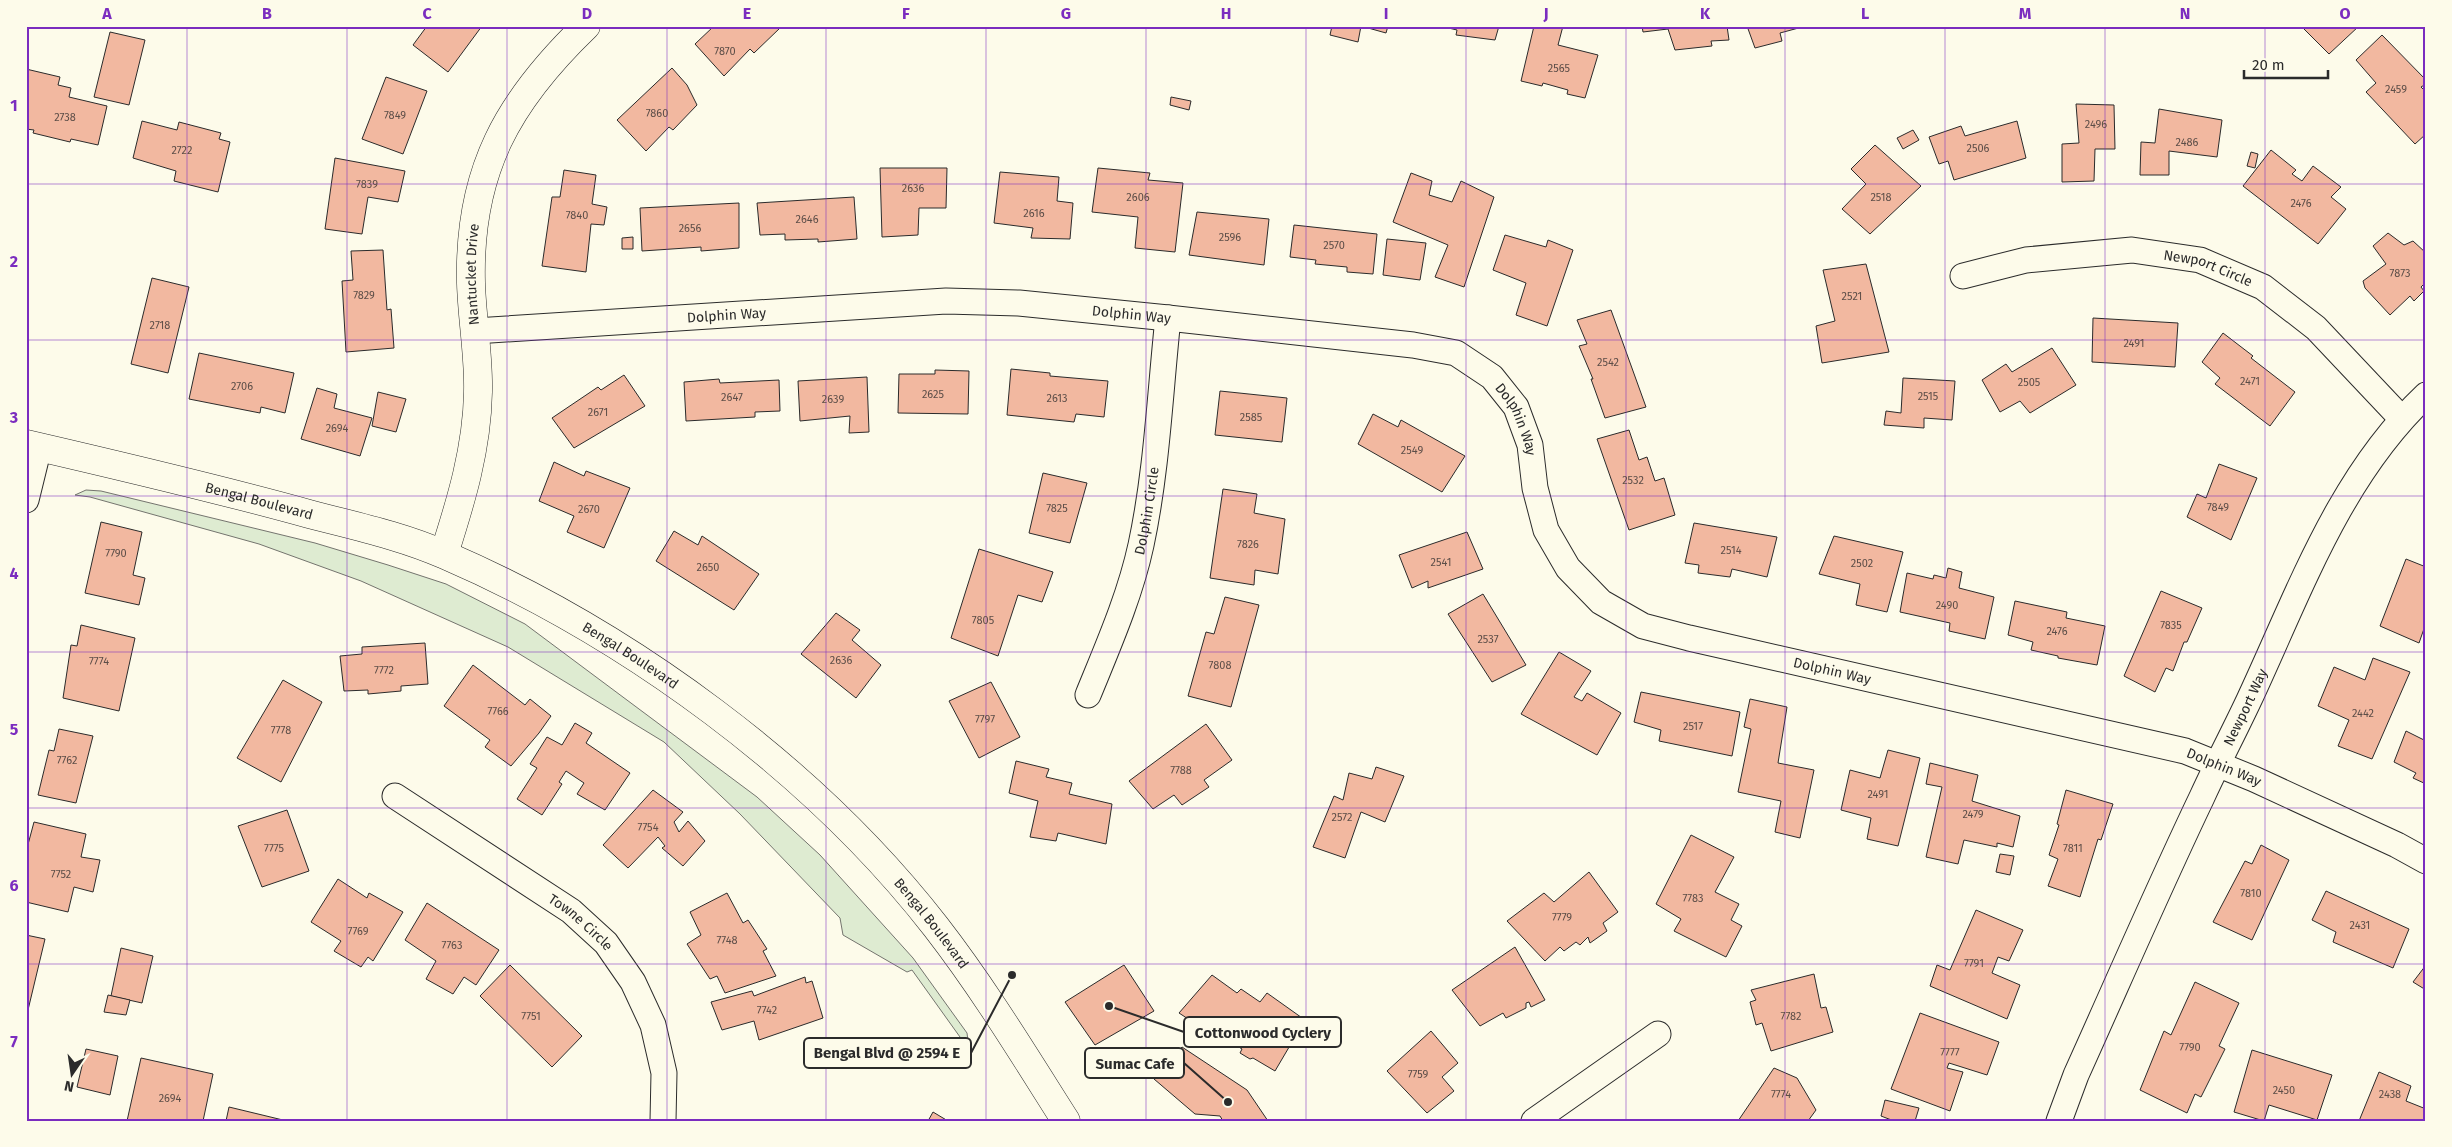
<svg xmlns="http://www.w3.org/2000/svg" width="2452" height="1147" font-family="'Fira Sans',sans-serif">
  <rect width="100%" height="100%" fill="#fdfbea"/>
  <path fill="#deebd1" stroke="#74746e" d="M86 490 101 491 315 543 388 565 446 584 525 624 757 797 820 855 913 958 967 1033 968 1041 965 1044 912 970 907 972 843 935 840 918 740 814 664 742 508 647 361 581 259 544 90 497 75 495Z"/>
  <g fill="#f2b8a0" stroke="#2b2b2b">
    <path d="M427 26H482L448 72 413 45Z"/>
    <path d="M714 26H779L780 28 754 53 750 49 724 76 695 44Z"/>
    <path d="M1332 26H1361L1358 42 1330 35Z"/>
    <path d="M1361 26H1388L1386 33Z"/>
    <path d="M1440 26H1499L1495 40 1456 35 1457 30Z"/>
    <path d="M1534 26H1563L1558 45 1598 55 1585 98 1567 94 1568 90 1543 83 1542 86 1521 81Z"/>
    <path d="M1642 26H1727L1729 40 1711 41 1712 46 1675 50 1668 29 1643 32Z"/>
    <path d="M1747 26H1806L1780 33 1782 41 1755 48Z"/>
    <path d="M2301 26H2359L2329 54Z"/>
    <path d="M110 32 145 40 129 105 94 97Z"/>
    <path d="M2382 35 2426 80V84L2421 87 2426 92V134L2415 144 2366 92 2376 83 2356 60Z"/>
    <path d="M672 68 687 85 697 105 673 130 669 127 646 151 617 120Z"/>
    <path d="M26 69 60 77 58 85 71 88 69 97 107 106 98 145 71 139 70 142 33 133 34 130 26 129Z"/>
    <path d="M386 77 427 91 403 154 362 139Z"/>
    <path d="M1171 97 1191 101 1189 110 1170 105Z"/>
    <path d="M2076 104 2114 105 2115 149H2095L2094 181 2062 182V144L2079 143Z"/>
    <path d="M2159 109 2222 120 2217 157 2169 151V175H2140L2141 142 2155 143Z"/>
    <path d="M142 121 177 130 179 122 221 133 219 139 230 142 218 192 174 181 176 171 133 158Z"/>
    <path d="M2017 121 2026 158 1954 180 1948 161 1939 164 1929 137 1961 126 1965 136Z"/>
    <path d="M1913 130 1919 140 1903 149 1897 138Z"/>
    <path d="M1875 145 1921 186 1870 234 1842 209 1866 184 1851 169Z"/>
    <path d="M2271 150 2296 170 2292 174 2302 181 2313 166 2341 187 2331 197 2346 209 2318 244 2243 186Z"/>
    <path d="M2251 152 2258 154 2255 168 2247 166Z"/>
    <path d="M335 158 405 171 398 202 368 197 362 234 325 229Z"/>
    <path d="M880 168H947L946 208H919L918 235 882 237Z"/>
    <path d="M1098 168 1150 173 1148 180 1183 183 1175 252 1135 248 1138 217 1092 212Z"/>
    <path d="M564 170 596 175 592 204 607 207 604 225 591 224 586 272 542 266 552 197H560Z"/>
    <path d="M1000 172 1059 177 1057 201 1073 203 1070 239 1031 238 1033 228 994 223Z"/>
    <path d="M1411 173 1432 181 1429 195 1452 202 1461 181 1494 197 1464 287 1435 277 1448 245 1393 222Z"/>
    <path d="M854 197 857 239 818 242V239L785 240V234L760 235 757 203Z"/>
    <path d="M739 203V248L701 251V247L642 251 640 208Z"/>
    <path d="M1197 212 1269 219 1264 265 1189 255Z"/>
    <path d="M1294 225 1377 234 1373 274 1347 272V267L1315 264 1316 260 1290 257Z"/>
    <path d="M2388 233 2404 245 2413 241 2426 253V282L2421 287 2424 291 2414 301 2410 296 2390 315 2365 288 2363 281 2386 264 2373 246Z"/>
    <path d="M1505 235 1546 247 1548 240 1573 250 1547 326 1516 315 1526 283 1493 270Z"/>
    <path d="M633 237V249H622V238Z"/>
    <path d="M1387 239 1426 243 1420 280 1383 275Z"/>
    <path d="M383 250 387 310 391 309 394 348 346 352 342 281 353 280 351 251Z"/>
    <path d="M1866 264 1889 352 1822 363 1816 326 1835 321 1823 270Z"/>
    <path d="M152 278 189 287 168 373 131 364Z"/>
    <path d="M1611 310 1646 407 1605 418 1591 379H1593L1579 346 1587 344 1577 320Z"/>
    <path d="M2093 318 2178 323 2175 367 2092 362Z"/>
    <path d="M2223 333 2253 356 2251 358 2295 392 2270 426 2215 384 2220 378 2202 362Z"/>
    <path d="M2052 348 2076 385 2030 413 2020 401 2000 412 1982 380 2006 364 2012 372Z"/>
    <path d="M199 353 294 373 285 413 261 407 260 413 189 399Z"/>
    <path d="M1011 369 1050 373V376L1108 381 1104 417 1076 414 1074 422 1007 415Z"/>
    <path d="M935 370 969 371 968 414 898 413 899 374H935Z"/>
    <path d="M624 375 645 406 574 448 552 418 598 387 601 390Z"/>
    <path d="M867 377 869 432 849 433 850 416 800 421 798 381Z"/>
    <path d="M1903 378 1955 381 1952 420 1924 418V428L1884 425 1886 411 1901 413Z"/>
    <path d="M719 379 720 383 779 380 780 411 755 412V417L686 421 684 382Z"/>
    <path d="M317 388 337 394 334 408 372 418 360 456 301 439Z"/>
    <path d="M1220 391 1287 398 1282 442 1215 435Z"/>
    <path d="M378 392 406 399 396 432 372 426Z"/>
    <path d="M1373 414 1398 427 1401 420 1465 456 1442 492 1358 444Z"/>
    <path d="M1629 430 1639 460 1647 457 1655 481 1664 478 1675 515 1629 530 1597 439Z"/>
    <path d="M554 462 584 476 586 471 630 488 604 548 567 532 574 516 539 501Z"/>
    <path d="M2219 464 2257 478 2231 540 2187 517 2197 494 2206 498Z"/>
    <path d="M1043 473 1087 483 1070 543 1029 533Z"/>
    <path d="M1223 489 1257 494 1254 513 1285 519 1278 574 1255 570 1254 585 1210 578Z"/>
    <path d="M101 522 142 532 133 575 145 578 139 605 85 593Z"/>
    <path d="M1694 523 1777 537 1767 577 1732 569 1730 577 1698 573 1699 565 1685 563Z"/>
    <path d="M674 531 698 545 702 536 759 574 734 610 656 561Z"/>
    <path d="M1467 532 1483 569 1428 588V581L1412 588 1399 555Z"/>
    <path d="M1834 536 1903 552 1887 612 1856 605 1860 584 1819 574Z"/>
    <path d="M979 549 1053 572 1042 602 1018 595 998 656 951 638Z"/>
    <path d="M2406 559 2426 567V623L2419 643 2380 626Z"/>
    <path d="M1948 568 1962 572 1959 588 1994 597 1985 639 1949 631 1950 623 1900 612 1907 573 1933 579 1934 575 1946 578Z"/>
    <path d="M2161 591 2202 608 2187 642H2184L2173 671 2166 668 2155 692 2124 676Z"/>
    <path d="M1483 594 1526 665 1492 682 1448 614Z"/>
    <path d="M1225 597 1259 605 1231 707 1188 696 1206 632 1214 634Z"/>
    <path d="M2015 601 2067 612 2066 618 2105 626 2097 665 2058 658V656L2031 650 2033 642 2008 635Z"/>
    <path d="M836 613 860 630 852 640 881 665 856 698 801 654Z"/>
    <path d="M81 625 135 638 119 711 63 698 71 645 77 646Z"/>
    <path d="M425 643 428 684 401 686V691L368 694V690L344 691 340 656 362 654V647Z"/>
    <path d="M1559 652 1591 671 1574 697 1582 701 1587 693 1621 713 1597 755 1521 714Z"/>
    <path d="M2373 658 2410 672 2372 759 2338 746 2349 720 2318 706 2334 667 2365 680Z"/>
    <path d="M473 665 525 705 530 699 551 716 539 733 511 766 485 747 490 740 444 706Z"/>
    <path d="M283 680 322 702 281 782 237 758Z"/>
    <path d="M991 682 1020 737 979 758 949 701Z"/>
    <path d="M1641 692 1740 712 1732 756 1659 741 1661 730 1634 722Z"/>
    <path d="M1750 699 1787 707 1778 763 1814 770 1800 838 1775 832 1781 801 1738 792 1751 729 1744 727Z"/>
    <path d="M575 723 592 733 586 743 630 773 605 810 577 794 584 783 566 771 559 782 562 784 542 815 517 799 537 768 530 764 547 737 562 745Z"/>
    <path d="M1206 724 1232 760 1204 780 1209 787 1182 805 1174 795 1153 809 1129 781Z"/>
    <path d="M59 729 93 736 76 803 38 795 49 750 54 751Z"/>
    <path d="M2406 731 2426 741V784L2413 778 2416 773 2394 762Z"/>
    <path d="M1888 750 1920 758 1898 846 1867 839 1871 818 1841 810 1850 770 1880 778Z"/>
    <path d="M1016 761 1049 769 1046 777 1072 783 1069 794 1112 804 1106 844 1058 833 1056 841 1030 837 1038 801 1009 793Z"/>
    <path d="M1930 763 1978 775 1972 801 2020 816 2013 847 1997 843V847L1964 840 1958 864 1926 857 1942 787 1926 784Z"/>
    <path d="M1376 767 1404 776 1385 822 1361 812 1345 858 1313 847 1334 796 1343 800 1349 773 1372 779Z"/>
    <path d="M653 790 683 812 674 822 679 832 688 821 705 841 683 866 662 848 665 846 658 837 628 868 603 845Z"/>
    <path d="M2066 790 2113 804 2101 840 2098 839 2080 897 2048 886 2058 859 2049 855 2059 825 2057 824Z"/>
    <path d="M287 810 309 871 262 887 238 826Z"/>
    <path d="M34 822 86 834 81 857 100 860 93 892 74 887 68 912 26 902V852Z"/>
    <path d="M1691 835 1734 857 1715 892 1739 904 1731 920 1742 926 1726 957 1674 931 1681 919 1656 904Z"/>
    <path d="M2261 845 2289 860 2252 940 2213 922 2245 861 2252 864Z"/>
    <path d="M2000 854 2014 856 2010 875 1996 872Z"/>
    <path d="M1589 872 1618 912 1603 923 1607 931 1590 943 1588 937 1580 945 1576 942 1564 951 1560 947 1545 961 1507 921 1544 893 1554 902Z"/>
    <path d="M338 879 367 898 369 893 403 912 373 961 368 957 361 967 334 951 341 941 311 922Z"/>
    <path d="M2326 891 2409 929 2393 968 2333 942 2336 932 2312 920Z"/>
    <path d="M727 893 743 923 748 920 767 949 763 951 776 976 725 993 717 976 710 979 687 944 701 935 690 912Z"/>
    <path d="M427 903 499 950 476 985 464 977 453 994 426 979 436 961 405 940Z"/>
    <path d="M1976 910 2023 930 2009 961 1998 957 1992 973 2020 985 2007 1019 1930 986 1937 965 1950 970Z"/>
    <path d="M26 935 45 939 28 1010 26 1009Z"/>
    <path d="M1515 947 1545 1000 1531 1007 1529 1002 1526 1003V1008L1506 1018 1503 1013 1480 1026 1452 990Z"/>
    <path d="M121 948 153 956 142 1003 111 996Z"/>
    <path d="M510 965 582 1036 552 1067 480 996Z"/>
    <path d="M1124 965 1154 1011 1095 1045 1065 1002Z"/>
    <path d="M2426 965V990L2413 982Z"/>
    <path d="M1814 974 1821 1008 1826 1007 1833 1032 1771 1051 1762 1023 1756 1025 1750 1002 1756 1000 1751 990Z"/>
    <path d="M1212 975 1237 993 1241 989 1260 1002 1267 993 1305 1020 1275 1071 1253 1058 1250 1059 1240 1053 1242 1049 1201 1023 1199 1026 1179 1013Z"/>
    <path d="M805 977 806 983 812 981 823 1018 759 1040 754 1021 722 1030 711 1002 752 991 754 996Z"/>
    <path d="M2195 982 2239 1003 2219 1046 2225 1049 2201 1097 2195 1094 2187 1113 2140 1090 2164 1031 2171 1035Z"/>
    <path d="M108 995 130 1000 126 1015 104 1012Z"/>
    <path d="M1920 1013 1999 1042 1987 1075 1949 1063 1947 1068 1963 1072 1950 1111 1891 1089Z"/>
    <path d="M1431 1031 1458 1063 1442 1077 1454 1091 1427 1113 1387 1071Z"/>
    <path d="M1182 1047 1247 1090 1268 1121H1223L1220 1116 1195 1114 1154 1079Z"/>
    <path d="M86 1049 118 1056 110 1095 77 1087Z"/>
    <path d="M2252 1050 2332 1075 2317 1120 2269 1105 2264 1121 2234 1112Z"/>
    <path d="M141 1058 213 1074 203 1121H127Z"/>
    <path d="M1774 1068 1797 1078 1816 1110 1808 1121H1738Z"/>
    <path d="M2379 1072 2411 1086 2406 1101 2426 1109V1121H2359Z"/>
    <path d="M1885 1100 1919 1108 1915 1121H1894L1881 1116Z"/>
    <path d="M229 1107 287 1121H226Z"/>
    <path d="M933 1112 948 1121H928Z"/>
  </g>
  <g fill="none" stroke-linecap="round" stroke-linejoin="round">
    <defs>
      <g id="street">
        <path id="s1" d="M1963 276 2026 260 2132 250 2200 260 2263 287 2316 328 2401 418"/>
        <path id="s2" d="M475 331 946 301 1019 303 1168 318 1413 345 1456 353 1492 377 1516 407 1530 445 1535 488 1546 530 1568 568 1601 602 1643 626 1689 638 2185 751 2254 779 2397 845 2426 861"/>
        <path d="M26 500 39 447"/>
        <path id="s3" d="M1088 695C1108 646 1130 596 1141 545 1157 470 1160 393 1168 318"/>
        <path id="s4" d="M395 796 571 911 606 943 633 982 653 1025 664 1073 663 1121"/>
        <path d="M1534 1121 1658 1034"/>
        <path id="s5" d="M2059 1121 2076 1075C2118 982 2158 889 2202 797 2217 764 2234 732 2249 700 2299 593 2339 477 2426 395"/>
      </g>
      <g id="secondary">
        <path id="s6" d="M26 444C121 466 215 488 309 514 355 526 402 536 445 555 628 634 814 770 936 927 984 989 1024 1055 1066 1121"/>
        <path id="s7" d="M444 554C461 501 477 449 478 392 479 356 472 319 471 283 468 171 508 101 586 26"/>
      </g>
    </defs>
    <use href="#street" stroke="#2b2b2b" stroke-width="27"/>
    <use href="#secondary" stroke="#2b2b2b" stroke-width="29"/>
    <use href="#street" stroke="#fdfbea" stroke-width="25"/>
    <use href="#secondary" stroke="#fdfbea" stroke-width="28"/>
  </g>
  <path fill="none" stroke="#7b2cbf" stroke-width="1" stroke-opacity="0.55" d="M187 26V1121M347 26V1121M507 26V1121M667 26V1121M826 26V1121M986 26V1121M1146 26V1121M1306 26V1121M1466 26V1121M1626 26V1121M1785 26V1121M1945 26V1121M2105 26V1121M2265 26V1121M26 184H2426M26 340H2426M26 496H2426M26 652H2426M26 808H2426M26 964H2426"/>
  <g text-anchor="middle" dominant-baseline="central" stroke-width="4" stroke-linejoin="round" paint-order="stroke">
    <g font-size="11" fill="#5d4e48">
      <text x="725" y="51">7870</text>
      <text x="1559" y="68">2565</text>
      <text x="2396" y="89">2459</text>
      <text x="657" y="113">7860</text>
      <text x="395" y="115">7849</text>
      <text x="65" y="117">2738</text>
      <text x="2096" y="124">2496</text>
      <text x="2187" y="142">2486</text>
      <text x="1978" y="148">2506</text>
      <text x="182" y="150">2722</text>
      <text x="367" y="184">7839</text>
      <text x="913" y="188">2636</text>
      <text x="1138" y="197">2606</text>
      <text x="1881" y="197">2518</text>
      <text x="2301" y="203">2476</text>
      <text x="1034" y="213">2616</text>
      <text x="577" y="215">7840</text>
      <text x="807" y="219">2646</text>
      <text x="690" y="228">2656</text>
      <text x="1230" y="237">2596</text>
      <text x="1334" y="245">2570</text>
      <text x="2400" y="273">7873</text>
      <text x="364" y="295">7829</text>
      <text x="1852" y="296">2521</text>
      <text x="160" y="325">2718</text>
      <text x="2134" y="343">2491</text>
      <text x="1608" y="362">2542</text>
      <text x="2250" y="381">2471</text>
      <text x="2029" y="382">2505</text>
      <text x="242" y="386">2706</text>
      <text x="933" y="394">2625</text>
      <text x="1928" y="396">2515</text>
      <text x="732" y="397">2647</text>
      <text x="1057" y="398">2613</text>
      <text x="833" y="399">2639</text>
      <text x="598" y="412">2671</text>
      <text x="1251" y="417">2585</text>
      <text x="337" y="428">2694</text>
      <text x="1412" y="450">2549</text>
      <text x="1633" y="480">2532</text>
      <text x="2218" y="507">7849</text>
      <text x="1057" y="508">7825</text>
      <text x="589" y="509">2670</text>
      <text x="1248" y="544">7826</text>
      <text x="1731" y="550">2514</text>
      <text x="116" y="553">7790</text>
      <text x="1441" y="562">2541</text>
      <text x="1862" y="563">2502</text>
      <text x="708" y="567">2650</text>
      <text x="1947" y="605">2490</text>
      <text x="983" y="620">7805</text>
      <text x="2171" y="625">7835</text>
      <text x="2057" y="631">2476</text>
      <text x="1488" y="639">2537</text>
      <text x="841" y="660">2636</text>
      <text x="99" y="661">7774</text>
      <text x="1220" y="665">7808</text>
      <text x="384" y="670">7772</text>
      <text x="498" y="711">7766</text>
      <text x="2363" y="713">2442</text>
      <text x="985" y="719">7797</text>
      <text x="1693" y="726">2517</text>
      <text x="281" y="730">7778</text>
      <text x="67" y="760">7762</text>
      <text x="1181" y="770">7788</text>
      <text x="1878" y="794">2491</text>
      <text x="1973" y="814">2479</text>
      <text x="1342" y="817">2572</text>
      <text x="648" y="827">7754</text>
      <text x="274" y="848">7775</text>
      <text x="2073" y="848">7811</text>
      <text x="61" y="874">7752</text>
      <text x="2251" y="893">7810</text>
      <text x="1693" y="898">7783</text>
      <text x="1562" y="917">7779</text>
      <text x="2360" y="925">2431</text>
      <text x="358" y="931">7769</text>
      <text x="727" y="940">7748</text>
      <text x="452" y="945">7763</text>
      <text x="1974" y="963">7791</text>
      <text x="767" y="1010">7742</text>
      <text x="531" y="1016">7751</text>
      <text x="1791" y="1016">7782</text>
      <text x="2190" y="1047">7790</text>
      <text x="1950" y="1052">7777</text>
      <text x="1418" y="1074">7759</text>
      <text x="2284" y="1090">2450</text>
      <text x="1781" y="1094">7774</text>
      <text x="2390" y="1094">2438</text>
      <text x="170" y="1098">2694</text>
    </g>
    <g font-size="14" fill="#2b2b2b" stroke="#fdfbea">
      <text stroke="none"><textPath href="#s1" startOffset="250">Newport Circle</textPath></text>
      <text stroke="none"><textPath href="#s7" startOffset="284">Nantucket Drive</textPath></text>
      <text stroke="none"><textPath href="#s2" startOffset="252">Dolphin Way</textPath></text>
      <text stroke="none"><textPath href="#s2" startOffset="658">Dolphin Way</textPath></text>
      <text stroke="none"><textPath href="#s2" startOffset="1078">Dolphin Way</textPath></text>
      <text stroke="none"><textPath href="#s6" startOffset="240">Bengal Boulevard</textPath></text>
      <text stroke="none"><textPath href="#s3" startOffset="194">Dolphin Circle</textPath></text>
      <text stroke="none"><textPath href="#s6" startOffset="645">Bengal Boulevard</textPath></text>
      <text stroke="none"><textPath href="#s2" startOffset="1528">Dolphin Way</textPath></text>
      <text stroke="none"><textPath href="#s5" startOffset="454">Newport Way</textPath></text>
      <text stroke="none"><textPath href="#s2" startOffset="1932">Dolphin Way</textPath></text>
      <text stroke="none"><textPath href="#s4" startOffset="225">Towne Circle</textPath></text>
      <text stroke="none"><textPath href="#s6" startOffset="1050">Bengal Boulevard</textPath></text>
    </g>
  </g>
  <path fill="none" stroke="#2b2b2b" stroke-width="2" d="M1109 1006L1184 1032M1012 975L971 1053M1228 1102L1184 1063"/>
  <g fill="#2b2b2b" stroke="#fdfbea" stroke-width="2">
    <circle cx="1109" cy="1006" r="5"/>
    <circle cx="1012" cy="975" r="5"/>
    <circle cx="1228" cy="1102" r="5"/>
  </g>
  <g fill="#fdfbea" stroke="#2b2b2b" stroke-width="2">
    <rect x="1184" y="1017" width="157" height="30" rx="5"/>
    <rect x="804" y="1038" width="167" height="30" rx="5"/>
    <rect x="1085" y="1048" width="99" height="30" rx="5"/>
  </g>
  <g font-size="15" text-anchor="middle" font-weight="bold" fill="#2b2b2b">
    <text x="1263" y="1038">Cottonwood Cyclery</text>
    <text x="887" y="1058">Bengal Blvd @ 2594 E</text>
    <text x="1135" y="1069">Sumac Cafe</text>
  </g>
  <rect width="2452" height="1147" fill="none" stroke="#fdfbea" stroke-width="55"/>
  <g transform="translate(72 1074) rotate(193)" stroke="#fdfbea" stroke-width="4" paint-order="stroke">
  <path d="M0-4L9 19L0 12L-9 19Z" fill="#2b2b2b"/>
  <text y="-8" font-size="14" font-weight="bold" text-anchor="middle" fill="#2b2b2b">N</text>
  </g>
  <path d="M2244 70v8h84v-8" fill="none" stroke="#2b2b2b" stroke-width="2.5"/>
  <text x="2252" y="70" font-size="15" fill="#2b2b2b" stroke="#fdfbea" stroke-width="4" paint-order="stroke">20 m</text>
  <rect x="28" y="28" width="2396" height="1092" fill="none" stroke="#7b2cbf" stroke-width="2"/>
  <g font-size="16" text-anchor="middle" font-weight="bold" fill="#7b2cbf">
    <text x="107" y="19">A</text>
    <text x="267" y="19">B</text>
    <text x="427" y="19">C</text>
    <text x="587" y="19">D</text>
    <text x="747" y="19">E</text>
    <text x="906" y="19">F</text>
    <text x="1066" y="19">G</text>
    <text x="1226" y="19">H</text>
    <text x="1386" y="19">I</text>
    <text x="1546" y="19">J</text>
    <text x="1705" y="19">K</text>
    <text x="1865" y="19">L</text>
    <text x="2025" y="19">M</text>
    <text x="2185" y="19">N</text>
    <text x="2345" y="19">O</text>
    <text x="14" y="111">1</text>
    <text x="14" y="267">2</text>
    <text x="14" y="423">3</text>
    <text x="14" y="579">4</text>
    <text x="14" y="735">5</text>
    <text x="14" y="891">6</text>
    <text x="14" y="1047">7</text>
  </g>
</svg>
